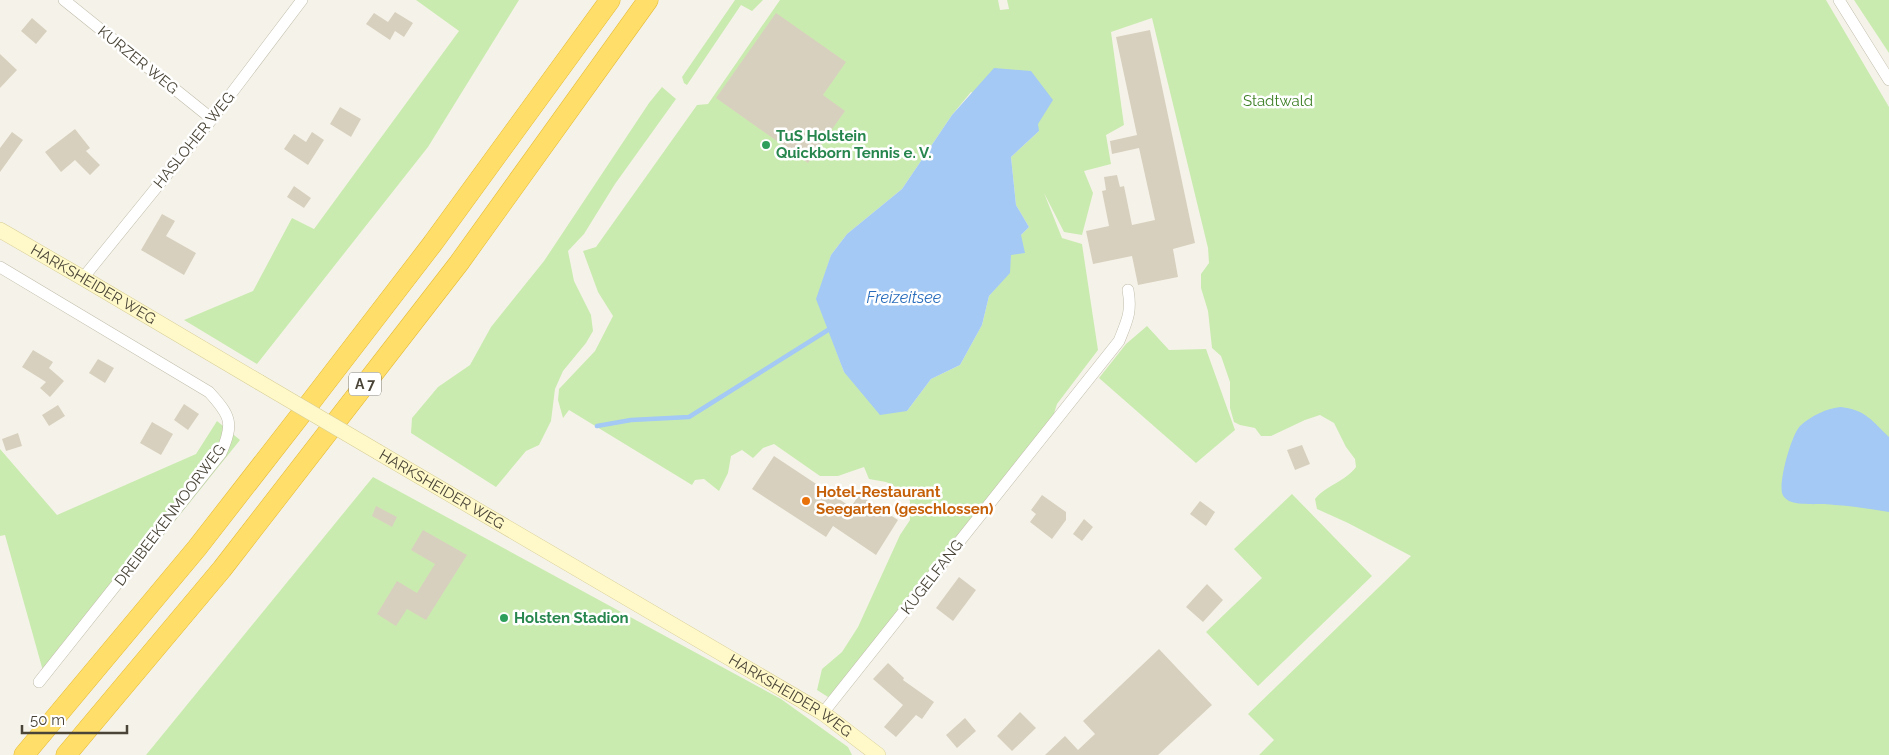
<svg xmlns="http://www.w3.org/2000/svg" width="1889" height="755" font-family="Raleway,sans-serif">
  <rect width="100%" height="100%" fill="#f5f3e9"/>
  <g fill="#caebb0" fill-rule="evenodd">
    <path d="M416 0H519L428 147 257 364 184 320 253 291 292 218 314 229 459 31Z"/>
    <path d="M735 0H763L752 11 741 5 687 85 684 83 682 77Z"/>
    <path d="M780 0H998L1000 10 1009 9 1007 0H1826L1889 107V755H1259L1274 740 1248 714 1411 556 1348 523 1317 509 1315 499C1326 485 1345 482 1356 467L1355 459 1346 447 1334 423 1320 415 1305 420 1271 436H1261L1255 428 1240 425 1234 422 1230 408V382L1221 356 1212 348 1208 311 1201 288V274L1209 263 1208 248 1152 18 1111 32 1124 125 1106 135 1111 164 1084 171 1093 193 1082 235 1064 232 1044 193 1062 238 1082 244 1098 350 1057 404 1050 426 835 691 828 697 817 690 822 669 842 652 858 627 900 535 910 520V501L902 490 886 482 869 479 864 467 838 476H820L774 444 763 448 753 458 742 450 731 456 728 473 719 491 704 479 695 480 692 485 569 410 563 418 558 400 559 389 595 351 613 316 598 292 583 251 596 247 697 105 708 104ZM971 92 1039 131 1011 157 1016 205 1029 227 1021 235 1011 254 1009 273 989 296 982 325 960 365 931 379 907 411 844 372 817 299 831 255 847 234 902 189 952 115Z"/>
    <path d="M1854 0H1889V53Z"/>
    <path d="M662 87 676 99 615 184 584 234 568 251 574 281 591 315 593 331 586 343 563 371 555 389 551 421 539 445 526 451 496 487 411 433 412 418 438 387 470 365 491 327 544 261 649 103Z"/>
    <path d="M1147 326 1169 350 1206 349 1235 430 1196 463 1099 378 1126 344Z"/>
    <path d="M217 421 240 440 60 664 43 671 5 535 0 536V449L57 515 196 454Z"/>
    <path d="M373 477 781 699 848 747 852 755H146Z"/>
    <path d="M1292 494 1372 576 1258 686 1206 632 1262 578 1234 549Z"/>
  </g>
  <g fill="#a3c9f4">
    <path d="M994 68 1031 71 1053 100 1038 124 1039 131 1011 157 1016 205 1029 227 1021 235 1025 253 1011 255 1010 273 989 296 982 325 960 365 931 379 907 411 880 415 844 372 816 299 831 255 847 234 902 189 952 115Z"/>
    <path d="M1841 407C1866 410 1872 421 1889 437V512C1871 509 1853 506 1835 505 1824 503 1799 506 1789 501 1786 499 1783 497 1782 493 1779 480 1791 436 1800 426 1811 416 1827 408 1841 407Z"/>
  </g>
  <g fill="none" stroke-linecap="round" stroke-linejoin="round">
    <path stroke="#a3c9f4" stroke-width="4.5" d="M597 426 631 420 689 417 828 330"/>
  </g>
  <g fill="#d8d0be">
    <path d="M395 12 413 23 404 37 395 31 390 40 366 24 374 13 388 22Z"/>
    <path d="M776 13 846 62 823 95 845 111 808 163 716 98Z"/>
    <path d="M32 18 47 31 36 44 21 31Z"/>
    <path d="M1150 30 1195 243 1173 249 1178 277 1138 285 1132 256 1093 264 1086 231 1109 226 1102 191 1106 190 1104 177 1117 175 1120 187 1124 186 1132 225 1155 220 1139 148 1112 154 1110 141 1137 135 1116 37Z"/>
    <path d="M0 54 17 70 0 88Z"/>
    <path d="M340 107 361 119 351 137 330 124Z"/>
    <path d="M75 129 90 148 86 151 100 165 90 175 75 160 61 172 45 152Z"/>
    <path d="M12 132 23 140 0 172V148Z"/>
    <path d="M312 132 324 140 308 165 284 149 294 134 306 142Z"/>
    <path d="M294 186 311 198 304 208 287 197Z"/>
    <path d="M162 214 175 221 166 236 196 253 184 275 141 250Z"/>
    <path d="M33 350 53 362 49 368 64 381 50 397 40 388 46 382 22 367Z"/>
    <path d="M98 359 114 368 105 383 89 373Z"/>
    <path d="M184 404 199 414 188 430 174 420Z"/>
    <path d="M58 405 65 416 49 426 42 415Z"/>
    <path d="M152 422 173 434 161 455 140 443Z"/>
    <path d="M18 433 22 446 6 451 2 439Z"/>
    <path d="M1302 445 1310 464 1295 470 1287 450Z"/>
    <path d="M774 456 851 507 859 495 898 520 876 555 833 526 826 537 752 489Z"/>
    <path d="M1042 495 1066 512V520L1052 539 1030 522 1036 514 1031 510Z"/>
    <path d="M1200 501 1215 512 1206 526 1190 514Z"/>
    <path d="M376 506 397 517 392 527 372 516Z"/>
    <path d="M1084 519 1093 527 1082 541 1073 534Z"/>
    <path d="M423 530 467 555 426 620 407 609 396 626 377 614 397 581 417 593 435 564 411 550Z"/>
    <path d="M959 577 976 590 953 621 936 608Z"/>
    <path d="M1207 584 1223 600 1203 622 1186 607Z"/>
    <path d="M1159 649 1212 705 1158 755H1045L1065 736 1078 750 1095 734 1083 721Z"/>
    <path d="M888 663 904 678 903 680 934 702 922 719 916 715 896 737 884 727 903 705 873 679Z"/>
    <path d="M1020 712 1036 728 1012 751 997 736Z"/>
    <path d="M965 718 976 731 957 748 946 735Z"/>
  </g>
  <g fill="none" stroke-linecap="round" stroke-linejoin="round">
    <defs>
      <g id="street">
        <path d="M64 0 212 119"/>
        <path d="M1839 0 1889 80"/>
        <path d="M0 267 209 392C231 416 234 423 221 453L39 682"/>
        <path d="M83 278 212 119 302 0"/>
        <path d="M823 713 1119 341C1127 321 1132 312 1128 290"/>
      </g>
      <g id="secondary">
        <path id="s1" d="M0 230 83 278 259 382"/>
        <path id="s2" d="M378 452 796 697 823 713 878 755"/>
      </g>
      <g id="highway">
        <path d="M24 755 197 548 313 399 433 243 610 0"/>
        <path d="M66 755 222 569 459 263 648 0"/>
      </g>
    </defs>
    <use href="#street" stroke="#c1bcab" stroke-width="12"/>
    <use href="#secondary" stroke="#d7ce97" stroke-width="16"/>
    <use href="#highway" stroke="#e5b933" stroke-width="21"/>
    <use href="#street" stroke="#fff" stroke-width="11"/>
    <use href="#secondary" stroke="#fff8c9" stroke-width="15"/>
    <use href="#highway" stroke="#ffdf6a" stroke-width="20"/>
    <defs>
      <path id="secondary-bridge" d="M259 382 378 452"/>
    </defs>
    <use href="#secondary-bridge" stroke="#d7ce97" stroke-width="16" stroke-linecap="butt"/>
    <use href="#secondary-bridge" stroke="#fff8c9" stroke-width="15"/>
  </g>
  <g fill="#2e9e5b" stroke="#fff" stroke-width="2">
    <circle cx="766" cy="145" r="5"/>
    <circle cx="504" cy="618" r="5"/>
  </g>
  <circle fill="#e8710a" stroke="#fff" stroke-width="2" cx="806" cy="501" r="5"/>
  <g text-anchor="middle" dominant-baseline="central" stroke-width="5" stroke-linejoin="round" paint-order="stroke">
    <rect fill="#fff" stroke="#807c73" stroke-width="1" x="349" y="372.5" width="32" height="23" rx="4"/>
    <g font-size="14" font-weight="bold" fill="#494437">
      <text x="365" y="384">A 7</text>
    </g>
    <g font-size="15" fill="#494437" stroke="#fff">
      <text transform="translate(138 60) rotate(39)">KURZER WEG</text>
      <text transform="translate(194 140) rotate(-51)">HASLOHER WEG</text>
      <text stroke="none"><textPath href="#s1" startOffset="108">HARKSHEIDER WEG</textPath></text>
      <text stroke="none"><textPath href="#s2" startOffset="74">HARKSHEIDER WEG</textPath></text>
      <text transform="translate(170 515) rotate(-53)">DREIBEEKENMOORWEG</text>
      <text transform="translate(932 577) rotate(-52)">KUGELFANG</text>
      <text stroke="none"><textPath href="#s2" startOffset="479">HARKSHEIDER WEG</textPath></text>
    </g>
    <g font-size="15" fill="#3d7f26" stroke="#fff">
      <text x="1278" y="101">Stadtwald</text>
    </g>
    <g font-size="15" font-weight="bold" fill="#27864d" stroke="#fff" text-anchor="start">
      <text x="776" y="136">TuS Holstein<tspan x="776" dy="17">Quickborn Tennis e. V.</tspan></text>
      <text x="514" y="618">Holsten Stadion</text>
    </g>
    <g font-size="15" font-weight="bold" fill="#c56008" stroke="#fff" text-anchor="start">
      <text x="816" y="492">Hotel-Restaurant<tspan x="816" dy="17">Seegarten (geschlossen)</tspan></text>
    </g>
    <g font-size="16" font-style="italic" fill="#296dbc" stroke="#fff">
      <text x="904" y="297">Freizeitsee</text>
    </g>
  </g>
  <path d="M22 725v8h105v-8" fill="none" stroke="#494437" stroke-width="2.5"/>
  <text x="30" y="725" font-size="15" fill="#494437" stroke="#ffffff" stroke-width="4" paint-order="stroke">50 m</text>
</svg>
